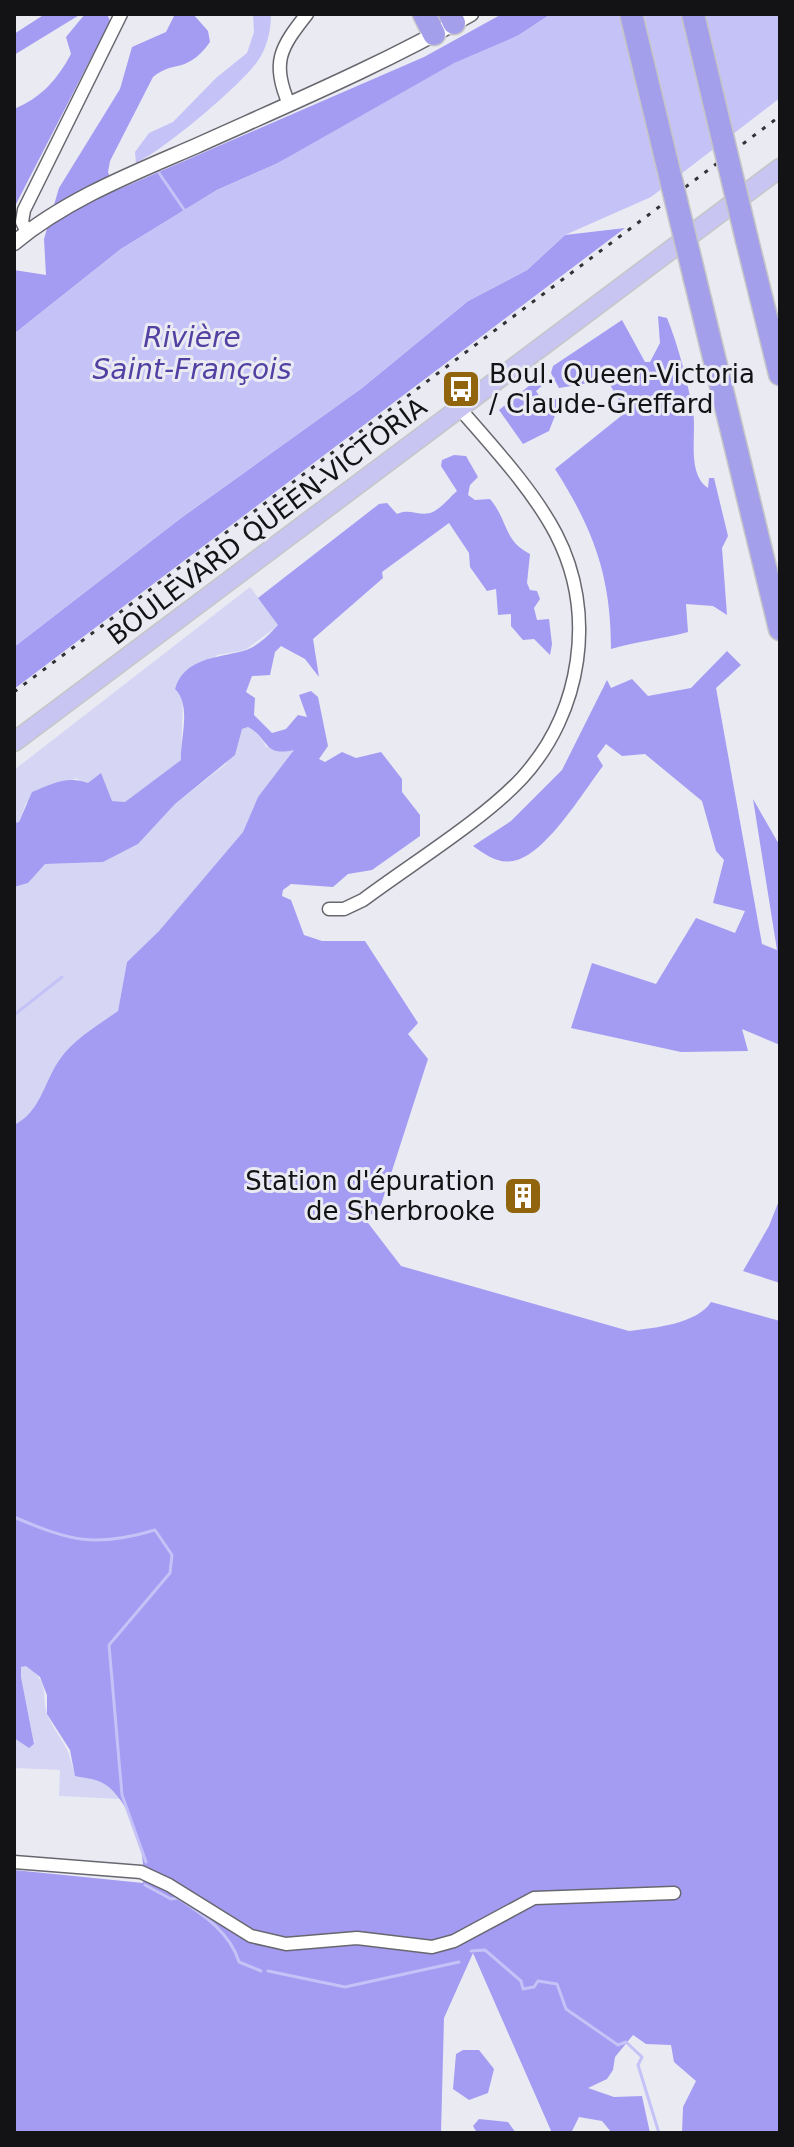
<svg xmlns="http://www.w3.org/2000/svg" width="794" height="2147" font-family="'DejaVu Sans',sans-serif">
  <rect width="100%" height="100%" fill="#eaeaf3"/>
  <g fill="#d6d5f4">
    <path d="M250 587 279 625 245 650 217 655 183 697 181 760 125 802 112 801 76 778 26 803 19 822 14 823V770Z"/>
    <path d="M248 727 258 732 266 747 295 750 258 797 243 832 159 931 127 962 118 1011C98 1025 74 1039 60 1059 44 1081 41 1112 14 1125V887L28 883 44 864 103 862 138 844 175 804 226 764 242 729Z"/>
    <path d="M26 1665C53 1687 39 1692 48 1716 57 1737 69 1745 73 1769L103 1782 121 1799 59 1796 60 1770 14 1768V1738L29 1748 34 1744 21 1677V1667Z"/>
  </g>
  <g fill="#a39cf2">
    <path d="M45 14H81L14 55V34Z"/>
    <path d="M85 14H107L110 21 14 208V109C41 98 57 80 71 54L66 37Z"/>
    <path d="M175 14H193L208 31 210 42C186 75 175 59 153 77L110 161 108 172 115 191 424 57 502 14H551L519 35 276 164 217 190 121 249 14 334V270L46 275 44 239 59 188 120 89 132 47 166 32Z"/>
    <path d="M625 228 14 689V647L181 518 362 388 468 301 527 270 565 235Z"/>
    <path d="M658 316 667 318C679 348 687 380 693 411 697 434 686 473 708 488L709 478H714L728 536 722 548 727 615 713 606 686 604 688 632C662 639 638 641 611 649 611 577 594 530 555 469L626 412 607 380 559 388 551 373 553 366 622 320 645 362H650L660 343Z"/>
    <path d="M530 385H543L536 391 540 397 561 400 549 431 523 444 499 410Z"/>
    <path d="M454 455 466 456 478 477 470 485 468 495 475 500 490 499C509 522 503 540 530 554L527 583 530 590 537 591 540 599 534 608 537 620 549 619 552 644 550 655 534 639 523 640 511 626V614L498 615 496 589 487 591 470 567 469 553 449 523 382 572 383 578 313 639 319 677 305 659 281 646 275 652 270 675 252 676 246 692 255 698 254 715 272 733 286 729 298 715 307 717 299 695 311 691 318 697 328 746 319 759 325 762 342 752 356 758 381 752 402 779V792L420 815V836L372 870 348 874 333 887 291 884 283 890 282 896 291 900 304 935 322 941H365L418 1023 408 1034 428 1059 380 1208 365 1219 401 1266 629 1331C654 1328 697 1324 711 1302L780 1321V2133H682L683 2107 696 2081 674 2062 671 2045 646 2044 633 2035 615 2057 613 2070 607 2079 588 2088 614 2097 642 2096 650 2133H612L602 2121 579 2117 571 2133H552L473 1953 444 2018 441 2133H14V1870L143 1883C147 1853 131 1803 106 1785 98 1779 85 1778 75 1776L70 1750 47 1714V1695L40 1677 26 1666 21 1667V1677L34 1744 29 1748 14 1738V1125C41 1112 44 1081 60 1059 74 1039 98 1025 118 1011L127 962 159 931 243 832 258 797 294 750C262 757 270 738 248 727L242 729 235 755 175 804 138 844 103 862 45 864 28 883 14 887V823L19 822 32 792C51 784 68 775 88 783L101 773 112 801 125 802 181 760C180 738 192 706 175 689 184 658 217 658 243 651 257 647 269 635 278 625L258 598 379 504 387 503 397 514C409 508 418 516 430 513 440 510 449 498 457 491L441 466 442 460Z"/>
    <path d="M727 651 741 665 716 688 762 944 777 950 753 799 780 846V1045L742 1029 748 1051 681 1052 571 1028 592 963 656 984 696 918 735 933 745 911 713 903 724 860 716 851 702 801 645 754 622 756 606 744 597 756 603 766C583 792 545 856 513 861 497 864 485 854 473 846L511 821 562 770 607 680 611 688 632 679 648 696 691 688Z"/>
    <path d="M780 1198V1283L743 1271 769 1226Z"/>
    <path d="M463 2050H479L494 2069 488 2093 469 2100 453 2089 456 2054Z"/>
    <path d="M479 2119 508 2122 516 2133H477L473 2126Z"/>
  </g>
  <g fill="#c5c2f7">
    <path d="M253 14H271C271 30 267 49 257 62 239 87 164 150 136 163L135 152 149 133 173 122 216 78 247 53 254 32Z"/>
    <path d="M551 14H780V98L651 197 565 235 527 270 468 301 362 388 181 518 14 647V334L121 249 217 190 276 164 454 63 519 35Z"/>
  </g>
  <g fill="none" stroke-linecap="round" stroke-linejoin="round">
    <g stroke="#c5c2f7" stroke-width="3">
      <path d="M157 170 185 211"/>
      <path d="M14 1015 62 977"/>
      <path d="M14 1517C70 1541 95 1548 155 1530L172 1555 170 1573 109 1645 122 1795 146 1862"/>
      <path d="M145 1885 171 1899 178 1898C203 1915 230 1932 239 1962L261 1971"/>
      <path d="M471 1951 485 1950 521 1981 523 1989 534 1987 538 1981 557 1984 566 2009 618 2045 626 2042 642 2057 638 2065 659 2133"/>
      <path d="M268 1971 345 1987 459 1962"/>
    </g>
    <defs>
      <g id="minor">
        <path d="M289 104C271 63 280 48 307 14"/>
        <path d="M27 232 22 222 24 210 121 14"/>
        <path d="M329 909H344L363 900C411 864 483 820 522 778 582 712 597 613 556 534 533 490 493 447 460 409"/>
        <path d="M14 1862 141 1872 169 1885 251 1936 286 1944 357 1938 432 1947 454 1941 534 1898 674 1893"/>
      </g>
      <path id="tertiary" d="M14 243C67 199 134 173 196 146 289 104 382 65 471 14"/>
      <path id="primary" d="M14 742 780 168"/>
      <g id="motorway">
        <path d="M424 14 434 34"/>
        <path d="M450 14 454 23"/>
        <path d="M747 240 780 374"/>
        <path d="M695 279 780 629"/>
      </g>
    </defs>
    <use href="#minor" stroke="#68676f" stroke-width="15"/>
    <use href="#tertiary" stroke="#68676f" stroke-width="17"/>
    <use href="#primary" stroke="#c6c6c7" stroke-width="21"/>
    <use href="#motorway" stroke="#c6c6c7" stroke-width="25"/>
    <use href="#minor" stroke="#fff" stroke-width="12"/>
    <use href="#tertiary" stroke="#fff" stroke-width="14"/>
    <use href="#primary" stroke="#c8c5f2" stroke-width="18"/>
    <use href="#motorway" stroke="#a49fea" stroke-width="22"/>
    <path stroke="#323236" stroke-width="3" stroke-dasharray="4 8" stroke-linecap="butt" d="M14 692 780 116"/>
    <defs>
      <g id="motorway-bridge">
        <path d="M631 14 695 279"/>
        <path d="M693 14 747 240"/>
      </g>
    </defs>
    <use href="#motorway-bridge" stroke="#c6c6c7" stroke-width="25" stroke-linecap="butt"/>
    <use href="#motorway-bridge" stroke="#a49fea" stroke-width="22"/>
  </g>
  <defs>
    <symbol id="bus-square" viewBox="-11 -11 22 22"><rect x="-9" y="-9" width="18" height="18" rx="4" fill="#91640e" stroke="#eaeaf3"/><path d="M-5-6H5V4H4V6H2V4H-2V6H-4V4H-5ZM-3.5-4V0h7V-4ZM-3.5 1.2v1.5H-2V1.2ZM2 1.2v1.5H3.5V1.2Z" fill="#fff"/></symbol>
    <symbol id="building-square" viewBox="-11 -11 22 22"><rect x="-9" y="-9" width="18" height="18" rx="4" fill="#91640e" stroke="#eaeaf3"/><path d="M-4-6H4V6H1V3H-1V6H-4ZM-2.5-4.3h1.7v1.8h-1.7ZM.8-4.3h1.7v1.8H.8ZM-2.5-1h1.7V.8h-1.7ZM.8-1h1.7V.8H.8Z" fill="#fff"/></symbol>
  </defs>
  <g fill-rule="evenodd">
    <use href="#bus-square" x="439" y="367" width="44" height="44"/>
    <use href="#building-square" x="501" y="1174" width="44" height="44"/>
  </g>
  <g text-anchor="middle" dominant-baseline="central" stroke-width="6" stroke-linejoin="round" paint-order="stroke">
    <g font-size="26" fill="#131316" stroke="#eaeaf3" text-anchor="start">
      <text x="489" y="374">Boul. Queen-Victoria<tspan x="489" dy="30">/ Claude-Greffard</tspan></text>
      <text x="495" y="1181" text-anchor="end">Station d'épuration<tspan x="495" dy="30">de Sherbrooke</tspan></text>
    </g>
    <g font-size="26" fill="#131316" stroke="#eaeaf3">
      <text transform="translate(267 521) rotate(-37)">BOULEVARD QUEEN-VICTORIA</text>
    </g>
    <g font-size="28" font-style="italic" fill="#5240a2" stroke="#eaeaf3">
      <text x="192" y="337">Rivière<tspan x="192" dy="32">Saint-François</tspan></text>
    </g>
  </g>
  <rect width="794" height="2147" fill="none" stroke="#131316" stroke-width="32"/>
</svg>
